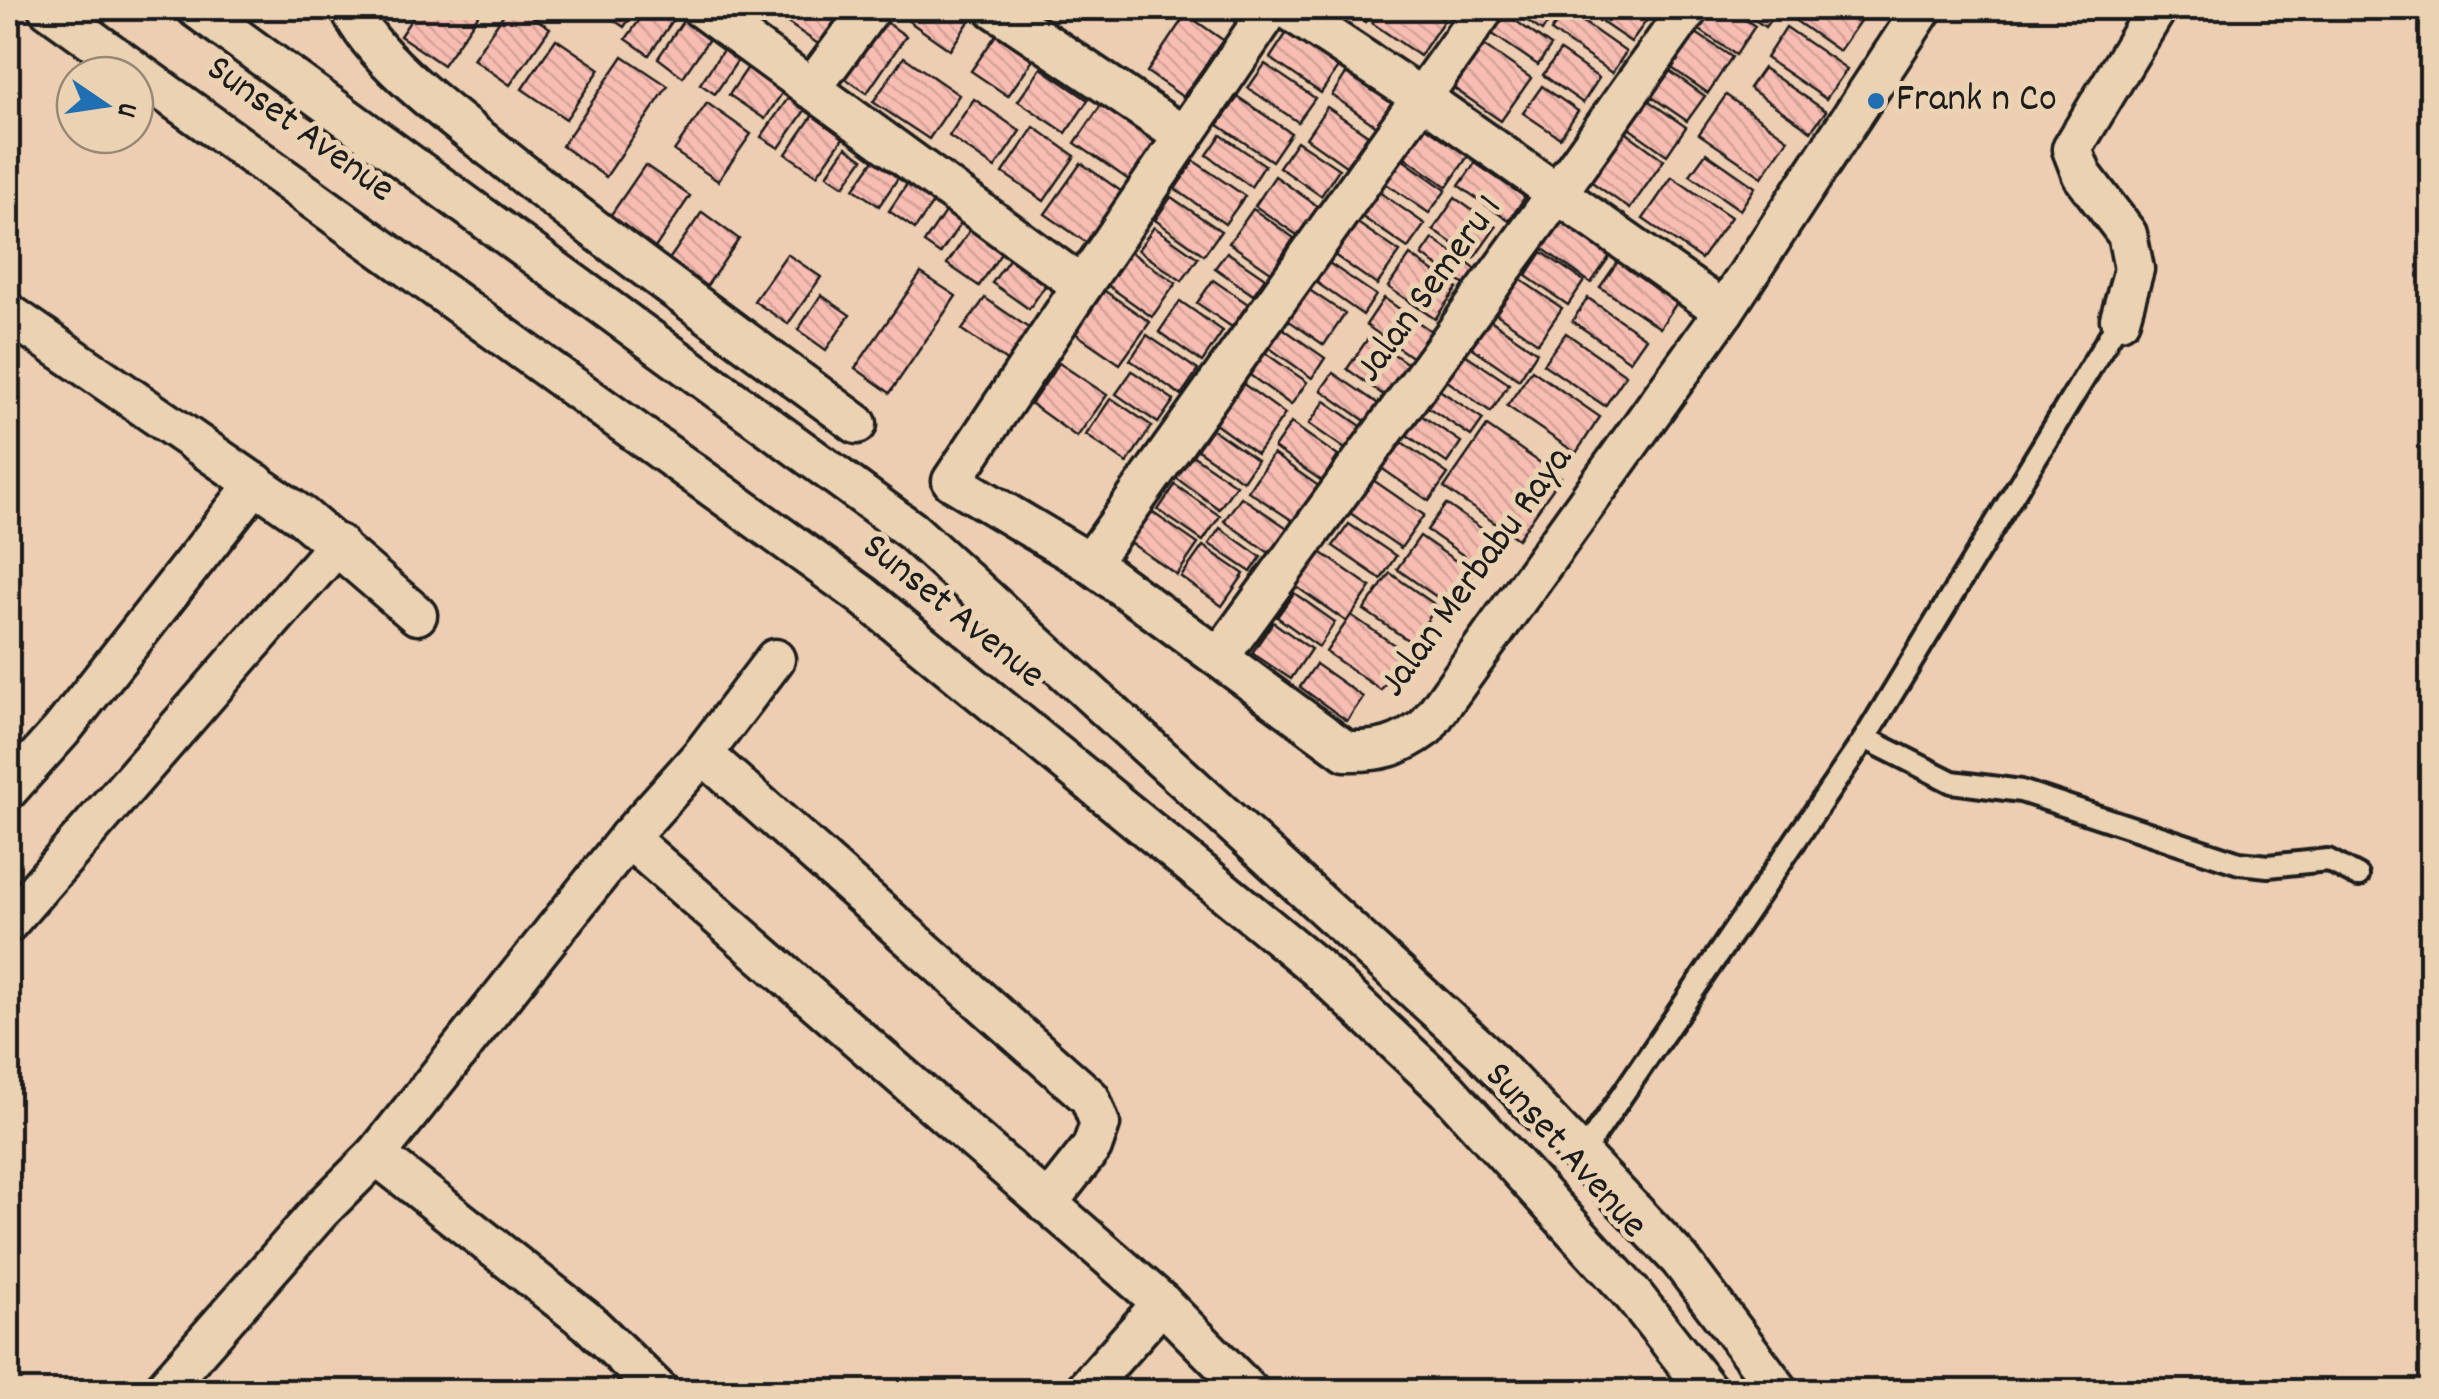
<svg xmlns="http://www.w3.org/2000/svg" width="2439" height="1399" font-family="Dekko,sans-serif">
  <defs>
    <pattern id="building-back-hatch" width="6" height="6" patternUnits="userSpaceOnUse" patternTransform="scale(2.5)"><rect width="6" height="6" fill="#f8bdb2"/><path d="M-1 5l2 2M0 0l6 6M5-1l2 2" fill="none" stroke="#d4a298"/></pattern>
  </defs>
  <rect width="100%" height="100%" fill="#edceb2"/>
  <filter id="ink" filterUnits="userSpaceOnUse"><feTurbulence type="fractalNoise" baseFrequency=".01" numOctaves="2"/><feDisplacementMap in="SourceGraphic" scale="20" xChannelSelector="R" yChannelSelector="G"/><feConvolveMatrix kernelMatrix="1 2 1 2 8 2 1 2 1" color-interpolation-filters="sRGB"/></filter>
  <g filter="url(#ink)">
    <g fill="url(#building-back-hatch)" stroke="#1c1c1c" stroke-width="2.5">
      <path d="M419 8H483L443 65 400 36Z"/>
      <path d="M508 8H519L550 28 510 85 473 59Z"/>
      <path d="M596 8H637L624 27Z"/>
      <path d="M648 8 680 10 649 55 626 39Z"/>
      <path d="M766 8H842L852 14 827 50Z"/>
      <path d="M890 8H958L972 17 950 50Z"/>
      <path d="M1345 8H1375L1365 22Z"/>
      <path d="M1383 8H1427L1444 20 1420 56 1372 23Z"/>
      <path d="M1509 8H1559L1542 31Z"/>
      <path d="M1581 8H1636L1649 17 1631 42Z"/>
      <path d="M1698 8H1729L1755 26 1736 55 1688 22Z"/>
      <path d="M1738 8H1779L1765 27Z"/>
      <path d="M1801 8H1853L1864 15 1839 51 1793 19Z"/>
      <path d="M1566 10 1626 52 1612 73 1551 31Z"/>
      <path d="M1502 11 1551 46 1538 65 1488 31Z"/>
      <path d="M1186 14 1223 40 1183 97 1147 72Z"/>
      <path d="M685 18 711 36 683 77 658 58Z"/>
      <path d="M883 20 906 36 867 93 843 77Z"/>
      <path d="M1294 22 1345 57 1321 93 1270 58Z"/>
      <path d="M1684 25 1732 57 1708 93 1660 60Z"/>
      <path d="M1786 27 1847 69 1826 99 1766 58Z"/>
      <path d="M998 32 1034 58 1008 96 971 71Z"/>
      <path d="M556 39 600 69 566 119 522 89Z"/>
      <path d="M1478 41 1531 78 1501 121 1448 84Z"/>
      <path d="M725 47 740 57 715 94 700 84Z"/>
      <path d="M1560 51 1599 78 1583 103 1543 75Z"/>
      <path d="M623 56 668 86 606 177 562 146Z"/>
      <path d="M755 57 790 81 765 119 729 95Z"/>
      <path d="M904 57 959 95 929 139 873 102Z"/>
      <path d="M1654 60 1705 96 1687 121 1636 86Z"/>
      <path d="M1265 64 1315 98 1298 122 1248 88Z"/>
      <path d="M1041 68 1088 100 1066 133 1018 101Z"/>
      <path d="M1763 68 1826 111 1811 131 1749 88Z"/>
      <path d="M1349 69 1395 100 1376 126 1332 95Z"/>
      <path d="M1542 86 1578 111 1560 138 1523 113Z"/>
      <path d="M793 91 810 103 779 148 761 137Z"/>
      <path d="M1639 94 1686 127 1667 155 1620 122Z"/>
      <path d="M1726 95 1788 139 1762 177 1699 134Z"/>
      <path d="M1238 97 1291 133 1272 161 1218 125Z"/>
      <path d="M974 99 1020 131 995 168 949 136Z"/>
      <path d="M1103 102 1157 139 1129 180 1075 143Z"/>
      <path d="M707 103 751 134 718 181 674 151Z"/>
      <path d="M1327 107 1368 135 1346 166 1306 138Z"/>
      <path d="M815 112 846 134 817 175 786 154Z"/>
      <path d="M1422 120 1470 153 1447 187 1399 153Z"/>
      <path d="M1034 127 1075 156 1044 201 1003 173Z"/>
      <path d="M1620 128 1664 160 1630 209 1586 178Z"/>
      <path d="M1221 135 1265 165 1251 187 1207 155Z"/>
      <path d="M1297 141 1339 169 1321 196 1279 167Z"/>
      <path d="M846 147 863 159 844 186 827 175Z"/>
      <path d="M882 148 907 165 879 206 854 189Z"/>
      <path d="M1706 153 1755 187 1740 210 1690 175Z"/>
      <path d="M1399 157 1446 190 1429 213 1382 181Z"/>
      <path d="M1194 161 1245 196 1225 224 1175 189Z"/>
      <path d="M1081 163 1125 194 1090 245 1045 214Z"/>
      <path d="M1475 163 1525 197 1509 221 1459 186Z"/>
      <path d="M645 165 690 196 651 254 606 222Z"/>
      <path d="M915 172 942 190 915 229 889 211Z"/>
      <path d="M1275 176 1320 208 1300 237 1255 206Z"/>
      <path d="M1672 177 1731 217 1701 259 1643 219Z"/>
      <path d="M1375 189 1425 224 1408 248 1358 214Z"/>
      <path d="M1171 197 1221 231 1204 255 1155 220Z"/>
      <path d="M1455 198 1496 227 1474 258 1433 230Z"/>
      <path d="M953 200 969 211 940 254 924 243Z"/>
      <path d="M1253 209 1294 238 1271 272 1229 243Z"/>
      <path d="M702 212 739 239 706 287 668 261Z"/>
      <path d="M1559 217 1612 253 1591 283 1539 246Z"/>
      <path d="M1353 220 1400 252 1377 285 1330 252Z"/>
      <path d="M976 221 1008 243 979 286 947 264Z"/>
      <path d="M1154 227 1198 258 1182 281 1138 250Z"/>
      <path d="M1433 239 1477 270 1466 286 1422 255Z"/>
      <path d="M1126 249 1176 283 1152 317 1103 282Z"/>
      <path d="M1015 251 1052 276 1029 309 992 283Z"/>
      <path d="M1227 252 1265 278 1253 295 1215 268Z"/>
      <path d="M1542 252 1584 281 1568 305 1526 276Z"/>
      <path d="M787 254 821 277 788 324 754 301Z"/>
      <path d="M1410 255 1457 288 1435 319 1388 287Z"/>
      <path d="M1619 260 1678 301 1660 328 1600 287Z"/>
      <path d="M1326 261 1376 295 1363 315 1313 280Z"/>
      <path d="M921 273 956 296 890 393 855 368Z"/>
      <path d="M1518 278 1562 308 1538 343 1495 313Z"/>
      <path d="M1213 280 1248 304 1232 327 1197 303Z"/>
      <path d="M1099 287 1150 322 1120 364 1069 329Z"/>
      <path d="M1305 287 1345 314 1324 345 1285 318Z"/>
      <path d="M821 295 850 315 826 350 798 330Z"/>
      <path d="M985 298 1030 329 1008 362 962 330Z"/>
      <path d="M1384 298 1431 331 1413 358 1366 325Z"/>
      <path d="M1588 298 1646 338 1630 361 1572 321Z"/>
      <path d="M1180 301 1223 331 1202 362 1159 332Z"/>
      <path d="M1486 317 1537 352 1519 380 1467 344Z"/>
      <path d="M1281 327 1325 358 1312 378 1268 347Z"/>
      <path d="M1566 333 1626 375 1605 406 1543 364Z"/>
      <path d="M1147 335 1198 370 1181 395 1130 360Z"/>
      <path d="M1369 337 1414 368 1392 401 1347 369Z"/>
      <path d="M1258 348 1307 382 1291 405 1243 370Z"/>
      <path d="M1462 352 1509 384 1491 412 1443 378Z"/>
      <path d="M1059 363 1107 395 1077 437 1031 404Z"/>
      <path d="M1532 370 1600 417 1576 453 1507 406Z"/>
      <path d="M1132 371 1174 400 1158 423 1116 394Z"/>
      <path d="M1333 373 1383 407 1371 425 1321 390Z"/>
      <path d="M1242 383 1285 414 1257 454 1215 424Z"/>
      <path d="M1435 387 1483 419 1471 436 1423 404Z"/>
      <path d="M1111 398 1152 426 1127 463 1086 435Z"/>
      <path d="M1325 401 1364 428 1348 451 1309 424Z"/>
      <path d="M1412 409 1461 442 1447 463 1398 429Z"/>
      <path d="M1291 423 1338 456 1322 481 1274 448Z"/>
      <path d="M1205 424 1257 460 1243 481 1190 445Z"/>
      <path d="M1487 426 1561 477 1518 539 1444 488Z"/>
      <path d="M1393 436 1448 474 1429 501 1374 463Z"/>
      <path d="M1273 454 1320 487 1296 523 1248 491Z"/>
      <path d="M1192 455 1236 485 1219 509 1176 478Z"/>
      <path d="M1373 480 1424 515 1401 548 1350 513Z"/>
      <path d="M1175 485 1220 516 1203 541 1158 510Z"/>
      <path d="M1241 497 1289 529 1272 555 1224 521Z"/>
      <path d="M1446 504 1501 542 1483 569 1427 530Z"/>
      <path d="M1146 508 1198 544 1177 575 1125 539Z"/>
      <path d="M1349 524 1396 556 1381 579 1333 546Z"/>
      <path d="M1220 528 1261 557 1251 572 1209 544Z"/>
      <path d="M1420 536 1473 573 1451 607 1397 569Z"/>
      <path d="M1203 546 1244 574 1222 606 1181 577Z"/>
      <path d="M1319 551 1371 587 1347 622 1294 585Z"/>
      <path d="M1390 573 1437 606 1412 643 1364 610Z"/>
      <path d="M1294 593 1335 622 1319 647 1277 617Z"/>
      <path d="M1351 615 1406 653 1381 690 1326 652Z"/>
      <path d="M1273 622 1311 649 1291 679 1252 653Z"/>
      <path d="M1316 664 1363 697 1347 721 1300 687Z"/>
    </g>
    <g fill="none" stroke-linecap="round" stroke-linejoin="round">
      <defs>
        <g id="service">
          <path d="M1865 738 1952 782 2021 791 2239 863 2268 866 2328 860 2358 876"/>
          <path d="M1580 1157 1865 738 2120 319"/>
        </g>
        <g id="minor">
          <path d="M48 8 862 595 1316 967 1447 1090 1634 1296 1709 1392"/>
          <path d="M196 8 912 531 1483 1052 1680 1260 1780 1392"/>
          <path d="M350 8C372 59 452 117 496 152 613 246 736 334 857 424"/>
          <path d="M701 8 1082 286 1271 8"/>
          <path d="M994 8 1182 135"/>
          <path d="M1286 8 1422 98 1724 311"/>
          <path d="M811 89 871 8"/>
          <path d="M1082 286 952 481 1090 563 1346 751C1380 752 1399 747 1426 727L1724 311 1923 8"/>
          <path d="M8 313 302 516 417 615"/>
          <path d="M2120 319 2134 269 2127 234 2082 175 2072 149 2157 8"/>
          <path d="M1090 563 1485 8"/>
          <path d="M1220 656 1556 195 1689 8"/>
          <path d="M703 754 1090 1098 1100 1124 1092 1147 1047 1204"/>
          <path d="M8 790 61 731 256 483"/>
          <path d="M628 838 1162 1303 1250 1392"/>
          <path d="M8 923 338 544"/>
          <path d="M376 1155 588 1322 660 1392"/>
          <path d="M161 1392 321 1210 376 1155 628 838 703 754 775 659"/>
          <path d="M1083 1392 1162 1303"/>
        </g>
      </defs>
      <use href="#service" stroke="#1c1c1c" stroke-width="28"/>
      <use href="#minor" stroke="#1c1c1c" stroke-width="45"/>
      <use href="#service" stroke="#ead2b2" stroke-width="20"/>
      <use href="#minor" stroke="#ead2b2" stroke-width="38"/>
    </g>
  </g>
  <circle fill="#1f6fb2" stroke="#ead2b2" stroke-width="4" cx="1876" cy="101" r="10"/>
  <g text-anchor="middle" dominant-baseline="central" stroke-width="10" stroke-linejoin="round" paint-order="stroke">
    <g font-size="40" fill="#1c1c1c" stroke="#ead2b2" text-anchor="start">
      <text x="1896" y="101">Frank n Co</text>
    </g>
    <g font-size="40" fill="#1c1c1c" stroke="#ead2b2">
      <text transform="translate(299 131) rotate(36)">Sunset Avenue</text>
      <text transform="translate(1431 290) rotate(-54)">Jalan Semeru 1</text>
      <text transform="translate(1478 573) rotate(-54)">Jalan Merbabu Raya</text>
      <text transform="translate(952 613) rotate(39)">Sunset Avenue</text>
      <text transform="translate(1564 1152) rotate(48)">Sunset Avenue</text>
    </g>
  </g>
  <rect width="2439" height="1399" fill="none" stroke="#ead2b2" stroke-width="40"/>
  <rect x="20" y="20" width="2399" height="1359" fill="none" stroke="#1c1c1c" stroke-width="4" filter="url(#ink)"/>
  <g transform="translate(105 105) rotate(103)"><circle r="48" fill="#ead2b2" stroke="#988976" stroke-width="2.5"/>
  <path d="M0-8L18 38L0 25L-18 38Z" fill="#1f6fb2"/>
  <text y="-15" font-size="28" font-weight="bold" text-anchor="middle" fill="#1c1c1c">U</text>
  </g>
</svg>
